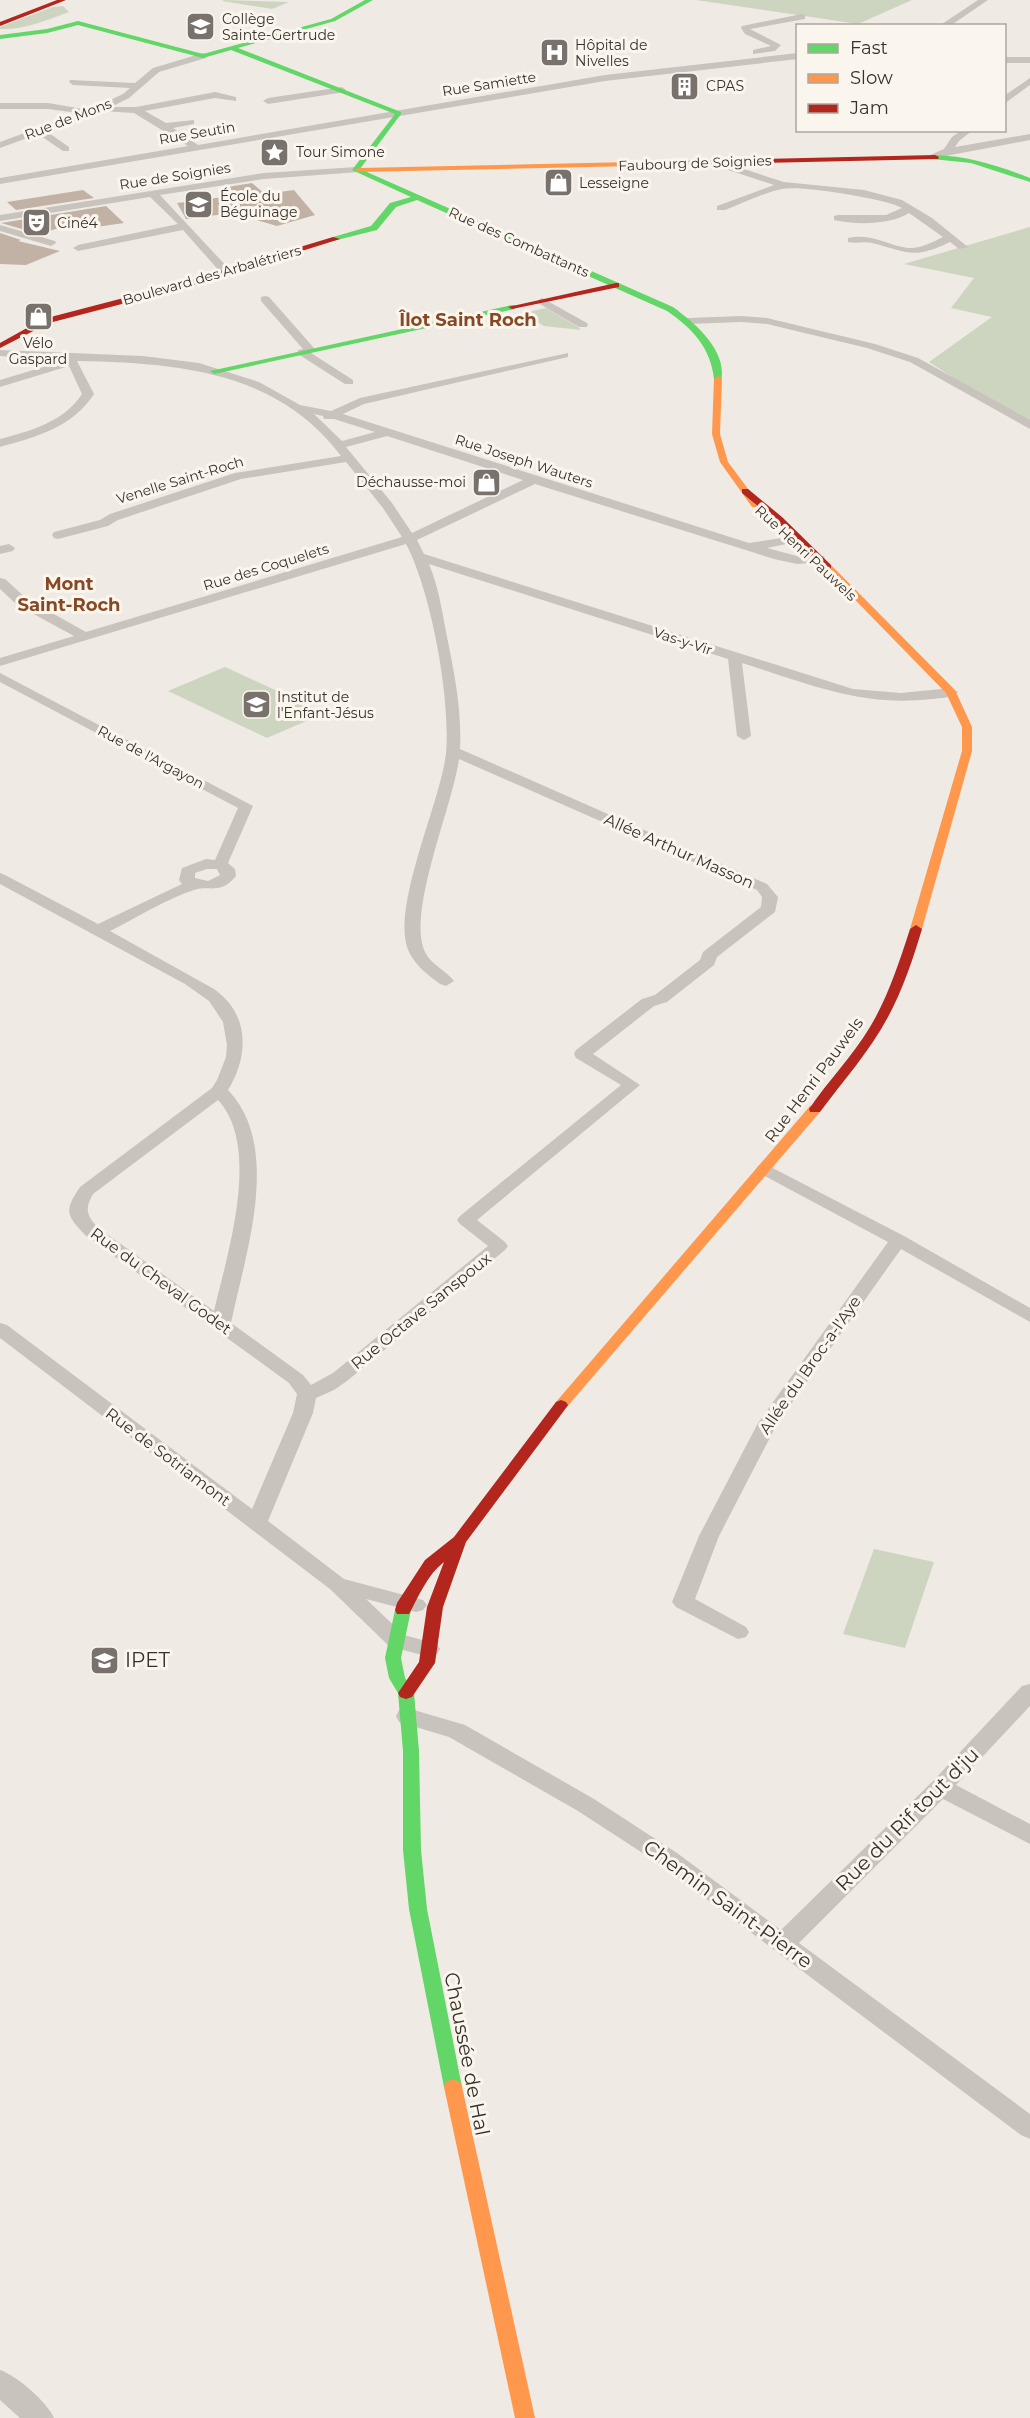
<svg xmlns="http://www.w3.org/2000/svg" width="1030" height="2418" font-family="Montserrat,sans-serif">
  <rect width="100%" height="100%" fill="#efebe4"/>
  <g fill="#cdd4bf">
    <path d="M224 0 289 2 272 9 222 1Z"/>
    <path d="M696 0H912L858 24Z"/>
    <path d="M63 6 69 12C46 20 25 30 0 29V27L53 7Z"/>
    <path d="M1030 227V424L997 406 929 362 992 317 951 308 974 278 904 264Z"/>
    <path d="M546 308 578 327 581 330 544 326 527 316 528 312Z"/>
    <path d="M225 667 325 713 267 738 168 691Z"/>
    <path d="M874 1549 934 1562 905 1648 843 1634Z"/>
  </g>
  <g fill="#c2b2a6">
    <path d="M252 183 265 194 294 190 315 215 277 226 232 213 186 219 177 203 231 196 221 188Z"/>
    <path d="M83 190 94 198 16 210 7 202Z"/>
    <path d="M106 206 124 223 96 227 86 220 39 234 1 223Z"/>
    <path d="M0 233 21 240 18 241 60 251 26 265 0 264Z"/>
  </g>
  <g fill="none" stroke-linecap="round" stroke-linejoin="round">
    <g fill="#c8c3bd" fill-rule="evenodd">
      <path d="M978 0H988L950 26H939Z"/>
      <path d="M802 14 805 15V19L750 29 781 45 775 51 753 54V50L771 46 745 34 741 28 742 26Z"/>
      <path d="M798 53V59L605 81 0 184V178L188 146 134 113 101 111 46 131 69 147V151H63L38 134 0 148V142L78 113 48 109H0V103H48L89 110 123 94 130 88 73 85 69 82 70 80 135 83 153 68 203 53 206 54V58L159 72 129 98 111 107H136L215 92 236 97V101L215 98 145 111 166 123 194 120V124L173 128 198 145 605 75Z"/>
      <rect x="1004" y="57" width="26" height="6"/>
      <path d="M1030 78V85L1004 104V96Z"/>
      <path d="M342 87 346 90 345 92 268 104 263 101 268 98Z"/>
      <path d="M962 130H973L959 141 955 147 1030 134V140L930 159V155L944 149 952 137Z"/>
      <path d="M713 161H719L784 182 864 190 902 200 932 218 968 247 959 249 950 242C913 260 908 252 872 243 864 241 856 244 848 242V238C874 233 885 245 908 248 920 249 933 242 943 237L909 213C890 225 856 225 834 220V216L838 215H886L902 208C887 199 800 185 782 189 763 193 743 203 725 210H717V206L774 185 713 165Z"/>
      <path d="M356 167 359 168V172L264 179 160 195 230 270 231 272 226 275 222 274 183 230 78 251 73 248 78 245 178 224 150 197 0 221V215L264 173Z"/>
      <path d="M0 225 55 241 56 243 51 246 0 231Z"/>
      <path d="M265 296 269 297 314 348 316 350 311 353 353 380V384H345L298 354V350L303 349 261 301V297Z"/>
      <path d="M542 298 587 323 588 325 587 327H579L538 303 537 301Z"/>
      <path d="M741 316 767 318 875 344 918 358 1030 420V429L910 362 867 348 767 324 741 322 688 324 683 321 688 318Z"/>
      <path d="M0 350 143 356 199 363 259 382 300 405 331 411 360 398 568 353V357L364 404 343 414 749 543 801 535 803 538 801 541 767 548 797 556H824L825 559 824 562 797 564 774 559 535 484 417 540 424 554 853 689 901 693 951 688 958 692C952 698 940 698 932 699 861 707 809 684 742 663L751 736 744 740 737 736 728 659 429 564C438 586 442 609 446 632 454 671 462 709 460 749L767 884 778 897 775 912 717 957 714 965 667 1002 654 1006 593 1054 640 1085 477 1220 505 1242 508 1246 505 1250 347 1381 334 1390 316 1398 313 1413 268 1521 344 1579 423 1600 427 1605 423 1610 416 1612 366 1599 404 1635 437 1644 440 1649 437 1654 429 1657 389 1646 330 1589 0 1338V1323L7 1325 252 1509 293 1413 297 1394 289 1383 85 1235C66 1215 64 1211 80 1187L212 1088 217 1080 226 1057 227 1045 223 1022 209 1001 185 984 0 884V873L5 875 98 924 182 884 179 880 182 868 206 859 215 860 238 808 0 682V673L253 806 228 863 235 869 236 876C221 895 210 885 194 890 166 899 136 918 110 931L214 989C250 1014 249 1056 228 1090 283 1147 245 1255 231 1323L303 1375 311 1385 333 1373 488 1246 460 1224 457 1220 460 1216 621 1085 576 1058 574 1054 576 1050 642 999 655 995 700 960 703 952 761 907 762 897 757 890 459 759C453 805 406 914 425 952 431 965 446 970 454 981L446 986 440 984C428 975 416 966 409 952 389 911 441 802 446 753 451 699 431 591 406 544L0 666V658L74 636 17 605 0 589V578L5 579 27 599 86 632 402 537 383 508 346 462 241 479 118 520 108 526 58 539 54 538 52 535 54 532 100 520 110 514 235 473 341 456C277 370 175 363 77 361L94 394C73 427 36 437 0 447V439C30 431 64 422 82 394L69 366 0 387V380L63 361 0 356ZM314 414 323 416 324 419H334L375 432 342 441ZM387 436 523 480 412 533 392 503 346 447ZM207 869H217L220 875 208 881 195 878V873ZM218 1100C262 1147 227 1255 214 1311L97 1227C86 1214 85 1209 93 1194Z"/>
      <path d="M9 544 15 548 13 551 0 554V546Z"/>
      <path d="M765 1164 904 1236 1030 1308V1322L901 1249 777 1424 719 1536 695 1599 746 1627 749 1632 746 1637 738 1639 676 1607 672 1602 699 1536 758 1423 888 1242 759 1173 756 1169 759 1165Z"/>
      <path d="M1030 1684V1706L956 1785 1030 1824V1844L943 1799 799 1943 1030 2114V2139L1021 2135 661 1865 578 1811 449 1737 399 1722 396 1716 399 1710 407 1708 465 1725 594 1799 677 1853 781 1930 933 1781 1022 1686Z"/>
      <path d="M0 2370C17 2376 47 2402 54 2418H20L0 2400Z"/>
    </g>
    <g fill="#63d668" fill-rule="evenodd">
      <path d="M365 0H373L335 21 238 48 401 112V114L360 169 673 307C695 323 728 351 721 381L714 379C711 348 692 328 667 311L417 200 396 207 377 230 333 241V237L371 226 390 203 411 197 352 170 395 114 231 50 203 58 78 25 47 33 0 39V35L47 29 78 21 203 54 331 19Z"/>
      <path d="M935 155C968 156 999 166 1030 178V182L971 163 932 159 931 157Z"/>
      <path d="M512 305H515V309L214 374 210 371Z"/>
      <path d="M403 1604 409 1606 411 1610 401 1658 405 1678 414 1693 419 1751 421 1850 427 1909 462 2087 460 2092 453 2095 446 2092 444 2087 409 1909 403 1850V1751L398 1693 389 1678 385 1658 395 1610 397 1606Z"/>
    </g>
    <g fill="#ff974d" fill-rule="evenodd">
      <path d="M677 161H680V165L359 172 355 170 359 168Z"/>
      <path d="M718 376 722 379 720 434 728 462 760 505 758 507H752L720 462 712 434 714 379Z"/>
      <path d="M828 564 831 565 955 690 972 727V751L922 929 916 933 910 929 962 751V727L946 693 825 569 823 567Z"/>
      <path d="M815 1105 821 1109 820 1112 566 1408H556L554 1405 556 1402 810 1106Z"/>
      <path d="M453 2079 460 2082 462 2087 535 2418H515L444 2087 446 2082Z"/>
    </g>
    <g fill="#b3261e" fill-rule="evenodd">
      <path d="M57 0H66L0 26V22Z"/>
      <path d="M935 155 939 157 938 159 677 165 673 163 677 161Z"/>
      <path d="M333 237 340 239 187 287 49 323 0 348V343L43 319 181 283Z"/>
      <path d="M616 283H619V287L512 309 508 307Z"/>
      <path d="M742 489H748L782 517 831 565V569H825L776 521 742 493Z"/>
      <path d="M916 925 922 929C913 959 903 989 888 1017 870 1051 843 1081 820 1112H810L809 1109C828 1081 852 1057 870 1027 888 997 899 963 910 929Z"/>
      <path d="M561 1400 566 1402 568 1405 566 1408 466 1542 443 1607 435 1663 412 1697 406 1699 400 1697 398 1693 419 1662 427 1607 444 1562C427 1575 419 1596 409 1614H397L395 1610 397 1603 425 1560 454 1537 556 1402Z"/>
    </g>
  </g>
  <defs>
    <symbol id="school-square" viewBox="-11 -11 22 22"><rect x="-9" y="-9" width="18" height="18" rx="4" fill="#79726c" stroke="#faf6ed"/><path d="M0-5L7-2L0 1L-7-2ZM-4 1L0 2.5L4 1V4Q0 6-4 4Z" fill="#fff"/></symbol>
    <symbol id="hospital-square" viewBox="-11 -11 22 22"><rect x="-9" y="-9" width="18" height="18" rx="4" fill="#79726c" stroke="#faf6ed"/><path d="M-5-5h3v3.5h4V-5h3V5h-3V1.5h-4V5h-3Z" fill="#fff"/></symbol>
    <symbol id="building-square" viewBox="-11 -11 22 22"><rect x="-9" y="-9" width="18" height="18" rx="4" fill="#79726c" stroke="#faf6ed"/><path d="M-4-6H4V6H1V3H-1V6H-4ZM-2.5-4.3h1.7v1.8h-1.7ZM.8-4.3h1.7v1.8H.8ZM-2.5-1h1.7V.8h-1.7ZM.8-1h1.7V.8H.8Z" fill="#fff"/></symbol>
    <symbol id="sight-square" viewBox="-11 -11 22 22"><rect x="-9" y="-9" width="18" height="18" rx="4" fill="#79726c" stroke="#faf6ed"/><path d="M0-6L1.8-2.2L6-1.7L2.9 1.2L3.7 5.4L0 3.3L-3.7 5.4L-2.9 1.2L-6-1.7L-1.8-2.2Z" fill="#fff"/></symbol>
    <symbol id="shop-square" viewBox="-11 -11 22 22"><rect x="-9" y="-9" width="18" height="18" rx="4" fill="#79726c" stroke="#faf6ed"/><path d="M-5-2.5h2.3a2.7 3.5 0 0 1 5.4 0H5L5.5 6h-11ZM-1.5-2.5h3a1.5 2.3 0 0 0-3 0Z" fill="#fff"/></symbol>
    <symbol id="theatre-square" viewBox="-11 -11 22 22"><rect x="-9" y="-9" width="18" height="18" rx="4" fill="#79726c" stroke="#faf6ed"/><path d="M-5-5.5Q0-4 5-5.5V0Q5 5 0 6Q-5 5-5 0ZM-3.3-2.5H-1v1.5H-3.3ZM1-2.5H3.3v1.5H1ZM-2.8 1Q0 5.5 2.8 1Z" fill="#fff"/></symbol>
  </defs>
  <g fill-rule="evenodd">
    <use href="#school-square" x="184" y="10" width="33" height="33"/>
    <use href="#hospital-square" x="538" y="36" width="33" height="33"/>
    <use href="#building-square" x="668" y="70" width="33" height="33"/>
    <use href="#sight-square" x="258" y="136" width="33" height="33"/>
    <use href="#shop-square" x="542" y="166" width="33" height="33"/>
    <use href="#school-square" x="182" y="188" width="33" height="33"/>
    <use href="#theatre-square" x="20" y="206" width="33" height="33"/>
    <use href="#shop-square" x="22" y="300" width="33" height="33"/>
    <use href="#shop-square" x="470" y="466" width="33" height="33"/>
    <use href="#school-square" x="240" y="688" width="33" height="33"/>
    <use href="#school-square" x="88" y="1644" width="33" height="33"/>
  </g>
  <g text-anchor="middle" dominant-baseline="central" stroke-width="6" stroke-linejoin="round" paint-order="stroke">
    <g font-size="14" fill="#39312b" stroke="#faf6ed" text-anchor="start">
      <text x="222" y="19">Collège<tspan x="222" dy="16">Sainte-Gertrude</tspan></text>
      <text x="575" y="45">Hôpital de<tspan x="575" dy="16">Nivelles</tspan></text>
      <text x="706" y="86">CPAS</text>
      <text x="296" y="152">Tour Simone</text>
      <text x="579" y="183">Lesseigne</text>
      <text x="220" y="196">École du<tspan x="220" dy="16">Béguinage</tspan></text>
      <text x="57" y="223">Ciné4</text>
      <text x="38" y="343" text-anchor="middle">Vélo<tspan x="38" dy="16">Gaspard</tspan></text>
      <text x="466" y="482" text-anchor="end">Déchausse-moi</text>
      <text x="277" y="697">Institut de<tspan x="277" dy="16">l'Enfant-Jésus</tspan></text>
    </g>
    <g font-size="14" fill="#39312b" stroke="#faf6ed">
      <text transform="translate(489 84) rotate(-9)">Rue Samiette</text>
      <text transform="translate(68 119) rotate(-21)">Rue de Mons</text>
      <text transform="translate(197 133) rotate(-10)">Rue Seutin</text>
      <text transform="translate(695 163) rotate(-2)">Faubourg de Soignies</text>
      <text transform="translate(175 176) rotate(-9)">Rue de Soignies</text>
      <text transform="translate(519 242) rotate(24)">Rue des Combattants</text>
      <text transform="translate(212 275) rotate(-16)">Boulevard des Arbalétriers</text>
      <text transform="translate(524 461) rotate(18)">Rue Joseph Wauters</text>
      <text transform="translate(180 480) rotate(-17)">Venelle Saint-Roch</text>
      <text transform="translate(806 553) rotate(43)">Rue Henri Pauwels</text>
      <text transform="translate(266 567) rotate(-17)">Rue des Coquelets</text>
      <text transform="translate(683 641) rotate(18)">Vas-y-Vir</text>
      <text transform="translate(151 757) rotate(28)">Rue de l'Argayon</text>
    </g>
    <g font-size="16" fill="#39312b" stroke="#faf6ed">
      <text transform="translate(679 851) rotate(24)">Allée Arthur Masson</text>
      <text transform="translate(814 1080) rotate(-53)">Rue Henri Pauwels</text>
      <text transform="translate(161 1281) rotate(36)">Rue du Cheval Godet</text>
      <text transform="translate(421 1311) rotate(-39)">Rue Octave Sanspoux</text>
      <text transform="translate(810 1365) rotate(-55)">Allée du Broc-a-l'Aye</text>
      <text transform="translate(168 1457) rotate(37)">Rue de Sotriamont</text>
    </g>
    <g font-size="18" font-weight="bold" fill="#874925" stroke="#faf6ed">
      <text x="468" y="320">Îlot Saint Roch</text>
      <text x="69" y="584">Mont<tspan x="69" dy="21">Saint-Roch</tspan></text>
    </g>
    <g font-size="20" fill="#39312b" stroke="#faf6ed" text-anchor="start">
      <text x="125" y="1660">IPET</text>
    </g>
    <g font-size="20" fill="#39312b" stroke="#faf6ed">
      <text transform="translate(907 1819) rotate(-45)">Rue du Rif tout d'ju</text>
      <text transform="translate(728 1904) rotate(36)">Chemin Saint-Pierre</text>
      <text transform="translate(467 2054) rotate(79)">Chaussée de Hal</text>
    </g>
  </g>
  <rect x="796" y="24" width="210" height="108" fill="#faf6ed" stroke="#ada79f" stroke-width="1.5"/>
  <rect x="808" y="44" width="30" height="9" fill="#63d668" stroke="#ada79f" stroke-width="1.5"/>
  <text x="850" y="54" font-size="18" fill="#39312b">Fast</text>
  <rect x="808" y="74" width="30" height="9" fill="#ff974d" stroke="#ada79f" stroke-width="1.5"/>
  <text x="850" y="84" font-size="18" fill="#39312b">Slow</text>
  <rect x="808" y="104" width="30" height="9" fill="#b3261e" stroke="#ada79f" stroke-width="1.5"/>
  <text x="850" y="114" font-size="18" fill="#39312b">Jam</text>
</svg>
